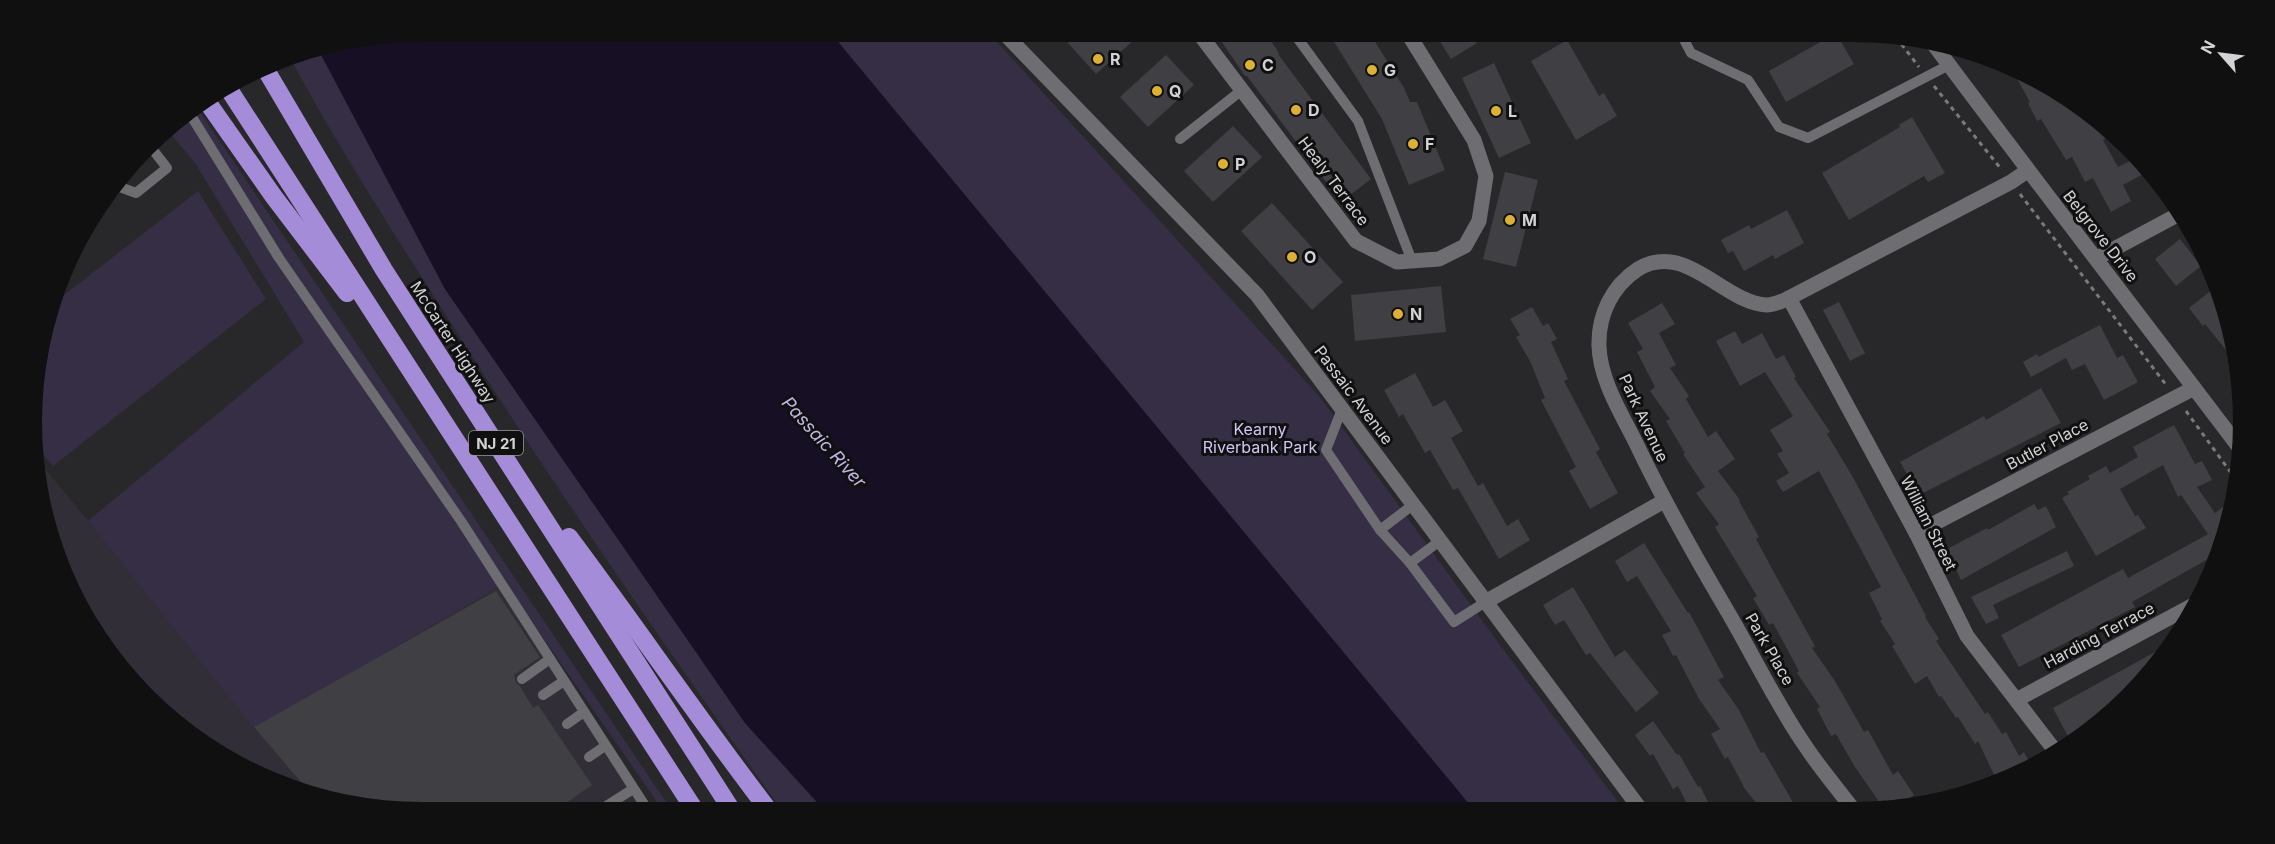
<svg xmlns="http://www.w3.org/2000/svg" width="2275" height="844" font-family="Inter,sans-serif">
  <rect width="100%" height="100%" fill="#28272a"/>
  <path fill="#312e37" d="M38 460 257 727 499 586 653 812H422L321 799 185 732 97 639 39 499Z"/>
  <g fill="#352e44">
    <path d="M830 32H988L1320 397 1497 641 1624 810H1474Z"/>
    <path d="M318 49 445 289 745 723 826 812H783C668 651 555 488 449 320 394 234 338 147 289 56L296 52Z"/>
    <path d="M198 109 673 812H664L505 583 255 729 88 521 304 342 195 163 166 128Z"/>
    <path d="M198 191 266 299 53 466 37 447 35 371 59 299Z"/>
  </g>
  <path fill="#171024" d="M422 32H830L1474 810 826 812 745 723 445 289 318 49Z"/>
  <g fill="#403f43">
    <path d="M1080 32H1143L1096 74 1068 43Z"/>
    <path d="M1215 32H1265L1279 53 1278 54 1371 179 1341 202 1247 76H1245Z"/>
    <path d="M1328 32H1369L1404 88 1410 102H1417L1445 170 1409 185 1382 119Z"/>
    <path d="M1434 32H1471L1477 43 1451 59Z"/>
    <path d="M1836 33 1854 64 1786 102 1769 71Z"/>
    <path d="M1567 40 1599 96 1604 93 1617 116 1576 140 1531 61Z"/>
    <path d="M1166 55 1194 85 1148 127 1120 97Z"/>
    <path d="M1494 63 1531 143 1499 158 1462 78Z"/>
    <path d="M2010 66 2026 72 2092 113 2107 137 2103 140 2118 167 2138 157 2147 165 2151 170 2123 185 2131 201 2111 212 2093 178 2085 182 2072 157 2066 160 2041 119 2037 121 2028 103 2030 102Z"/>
    <path d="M1912 117 1945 173 1928 182 1924 176 1849 220 1822 173 1900 127 1899 125Z"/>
    <path d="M1233 126 1262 157 1213 202 1184 171Z"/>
    <path d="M1505 172 1538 180 1516 267 1483 259Z"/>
    <path d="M1272 203 1343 282 1312 310 1241 231Z"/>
    <path d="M1787 210 1804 243 1775 259 1773 255 1744 271 1733 251 1728 253 1721 240 1749 225 1751 229Z"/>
    <path d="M2180 239 2201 266 2176 286 2155 259Z"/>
    <path d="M2218 285 2223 297 2239 366 2205 324 2203 326 2189 308Z"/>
    <path d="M1441 286 1446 332 1355 341 1351 295Z"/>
    <path d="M1839 302 1865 353 1850 361 1823 310Z"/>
    <path d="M1662 303 1675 324 1659 333 1676 365 1670 368 1689 396 1686 399 1708 437 1716 431 1735 459 1718 471 1740 500 1739 501 1759 537 1756 539 1777 578 1815 646 1812 648 1835 681 1864 732 1868 730 1893 775 1898 771 1914 795 1894 809H1890L1884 800 1880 803 1855 767 1836 734 1831 736 1817 709 1820 707 1797 673 1799 671 1773 623 1769 625 1753 598 1757 596 1715 527 1719 524 1696 493 1705 487 1683 454 1685 453 1666 421 1670 419 1650 391 1655 387 1637 352 1643 349 1628 323Z"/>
    <path d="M1532 307 1543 326 1548 323 1557 339 1551 342 1568 379 1564 381 1600 449 1596 452 1618 493 1590 509 1569 471 1576 467 1541 400 1545 398 1530 361 1516 337 1520 335 1510 319Z"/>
    <path d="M2100 325 2117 358 2123 355 2138 382 2104 400 2085 364 2072 370 2066 358 2031 377 2023 362 2037 354 2038 357Z"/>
    <path d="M1735 331 1742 344 1762 333 1776 359 1784 355 1796 377 1794 378 1830 432 1827 434 1854 479 1926 616 1925 617 1939 639 1936 641 1985 714 1988 712 2002 734 2006 732 2019 756 2024 752 2032 768 2025 772 1997 781 1978 741 1975 744 1958 717 1956 718 1941 696 1939 697 1927 676 1915 684 1892 646 1895 644 1880 621 1882 619 1869 593 1881 587 1819 471 1783 492 1776 481 1789 473 1777 454 1783 451 1770 430 1793 416 1765 372 1740 386 1716 341Z"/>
    <path d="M1415 373 1433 407 1445 400 1463 431 1451 438 1478 486 1483 483 1507 526 1518 519 1530 540 1499 559 1458 488 1453 490 1430 450 1425 453 1403 414 1399 417 1384 390Z"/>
    <path d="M2041 388 2061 423 1919 495 1900 462 1984 416 1986 420Z"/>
    <path d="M2174 425 2195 464 2202 461 2212 480 2197 487 2215 513 2234 498 2230 523 2217 554 2132 602 2135 607 2019 667 2001 635 2123 569 2128 578 2208 534 2181 495 2178 497 2163 465 2120 489 2135 516 2138 515 2146 528 2096 556 2062 498 2069 494 2067 492 2090 479 2088 476 2106 466 2110 473 2138 457 2133 447Z"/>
    <path d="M2034 504 2038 510 2046 506 2056 527 1961 580 1947 549 1987 528 1988 530Z"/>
    <path d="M1644 543 1688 613 1689 612 1724 677 1718 680 1739 710 1761 753 1764 752 1794 804 1786 809H1761L1745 789 1728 757 1725 759 1711 734 1720 729 1699 699 1676 655 1673 656 1662 635 1671 631 1637 576 1627 582 1615 561Z"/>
    <path d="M2067 551 2074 566 1993 605 1999 618 1986 624 1971 597Z"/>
    <path d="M1573 587 1615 657 1625 650 1659 693 1636 712 1590 653 1586 655 1564 620 1555 625 1543 605Z"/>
    <path d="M496 591 540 657 514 675 516 683 520 686 533 708 538 705 592 785 553 812 422 813 321 799 312 795 254 727Z"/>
    <path d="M2166 646 2111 715 2071 742 2053 708Z"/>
    <path d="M1653 721 1677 755 1679 754 1698 787 1700 786 1712 810H1690L1678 786 1673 789 1653 754 1650 756 1635 735Z"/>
  </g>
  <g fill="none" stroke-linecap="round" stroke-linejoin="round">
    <g stroke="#7a797b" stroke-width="3" stroke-dasharray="4.5 4.5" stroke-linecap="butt">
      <path d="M1896 37 1919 67"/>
      <path d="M1934 86 2002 170"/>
      <path d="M2020 194 2167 386"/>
      <path d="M2186 411 2237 481"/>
    </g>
    <g stroke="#6e6d72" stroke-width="10">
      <path d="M1293 32 1358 121 1412 261"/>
      <path d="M1680 32 1691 53 1748 80 1779 127 1808 138 1949 65"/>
      <path d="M190 114 279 258 461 521 649 812"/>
      <path d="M1180 139 1242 90"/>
      <path d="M117 186 136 193 167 168 150 146"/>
      <path d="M1342 409 1326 450 1380 530 1414 504"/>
      <path d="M1380 530 1410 563"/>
      <path d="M1441 540 1410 563 1454 622 1487 601"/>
      <path d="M522 679 550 659"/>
      <path d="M543 695 564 681"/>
      <path d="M567 724 584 712"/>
      <path d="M589 757 605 746"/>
      <path d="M597 812 633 789"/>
    </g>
    <g stroke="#6e6d72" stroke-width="15">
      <path d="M1198 32 1356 241 1397 262 1439 259 1465 246 1479 221 1486 176 1474 140 1407 32"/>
      <path d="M2097 258 2181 213"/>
      <path d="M1789 298 1916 533 1967 636 2056 752"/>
      <path d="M1916 533 2194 388"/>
      <path d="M1487 601 1664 501"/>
      <path d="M2018 699 2197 603"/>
      <path d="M1853 809C1837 788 1819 767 1804 744 1776 703 1754 657 1729 614 1696 558 1664 502 1636 443 1621 413 1600 380 1599 346 1598 315 1612 286 1638 269 1686 240 1723 303 1767 305 1774 305 1782 301 1789 298L2011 182 2027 171"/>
    </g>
    <g stroke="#6e6d72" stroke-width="15">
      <path d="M1003 32 1257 295 1641 810"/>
      <path d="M1932 42C2034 179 2139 315 2242 451"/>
    </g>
    <g stroke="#a58cd8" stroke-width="18">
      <path d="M266 70 384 270 733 812"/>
      <path d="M230 91 696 812"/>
      <path d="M208 103 274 197 347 293"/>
      <path d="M569 537C637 628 701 722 770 812"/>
    </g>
  </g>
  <g fill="#ddb133" stroke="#101011" stroke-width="2">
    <circle cx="1098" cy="59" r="6"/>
    <circle cx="1250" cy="65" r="6"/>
    <circle cx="1372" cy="70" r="6"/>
    <circle cx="1157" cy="91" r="6"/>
    <circle cx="1296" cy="110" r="6"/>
    <circle cx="1496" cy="111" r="6"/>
    <circle cx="1413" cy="144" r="6"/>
    <circle cx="1223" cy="164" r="6"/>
    <circle cx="1510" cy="220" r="6"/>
    <circle cx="1292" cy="257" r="6"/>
    <circle cx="1398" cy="314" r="6"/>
  </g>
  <g text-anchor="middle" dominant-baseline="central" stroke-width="6" stroke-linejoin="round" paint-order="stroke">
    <rect fill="#101011" stroke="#98989a" stroke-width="1.5" x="469" y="431" width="54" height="24" rx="4.5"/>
    <g font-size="15" font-weight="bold" fill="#d3d2d4">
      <text x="496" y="443">NJ 21</text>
    </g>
    <g font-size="16" font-weight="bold" fill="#d3d2d4" stroke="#101011" text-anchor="start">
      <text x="1110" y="59">R</text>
      <text x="1262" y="65">C</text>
      <text x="1384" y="70">G</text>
      <text x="1169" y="91">Q</text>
      <text x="1308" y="110">D</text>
      <text x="1508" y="111">L</text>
      <text x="1425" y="144">F</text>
      <text x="1235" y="164">P</text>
      <text x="1522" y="220">M</text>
      <text x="1304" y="257">O</text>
      <text x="1410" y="314">N</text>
    </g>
    <g font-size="16" fill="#d3d2d4" stroke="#101011">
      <text transform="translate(1334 181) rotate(53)">Healy Terrace</text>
      <text transform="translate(2101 236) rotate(52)">Belgrove Drive</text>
      <text transform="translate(453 342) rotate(57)">McCarter Highway</text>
      <text transform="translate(1354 395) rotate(53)">Passaic Avenue</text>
      <text transform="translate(1644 418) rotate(65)">Park Avenue</text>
      <text transform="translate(2047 444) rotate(-28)">Butler Place</text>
      <text transform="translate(1929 523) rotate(63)">William Street</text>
      <text transform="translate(2099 635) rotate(-28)">Harding Terrace</text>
      <text transform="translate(1770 649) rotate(60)">Park Place</text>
    </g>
    <g font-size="16" fill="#d4c5f8" stroke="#101011">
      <text x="1260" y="429">Kearny<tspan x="1260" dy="18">Riverbank Park</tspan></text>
    </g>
    <g font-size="18" font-style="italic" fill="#c4b5e7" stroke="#101011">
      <text transform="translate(824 442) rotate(48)">Passaic River</text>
    </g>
  </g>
  <path d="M0 0H2275V844H0ZM422 42H1853A380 380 0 0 1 2233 422V422A380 380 0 0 1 1853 802H422A380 380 0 0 1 42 422V422A380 380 0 0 1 422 42Z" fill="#101011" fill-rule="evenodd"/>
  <g transform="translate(2221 54) rotate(298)" stroke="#101011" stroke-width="4.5" paint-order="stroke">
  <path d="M0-4.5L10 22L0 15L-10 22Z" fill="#d3d2d4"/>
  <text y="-9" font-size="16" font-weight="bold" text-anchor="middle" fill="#d3d2d4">N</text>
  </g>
</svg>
